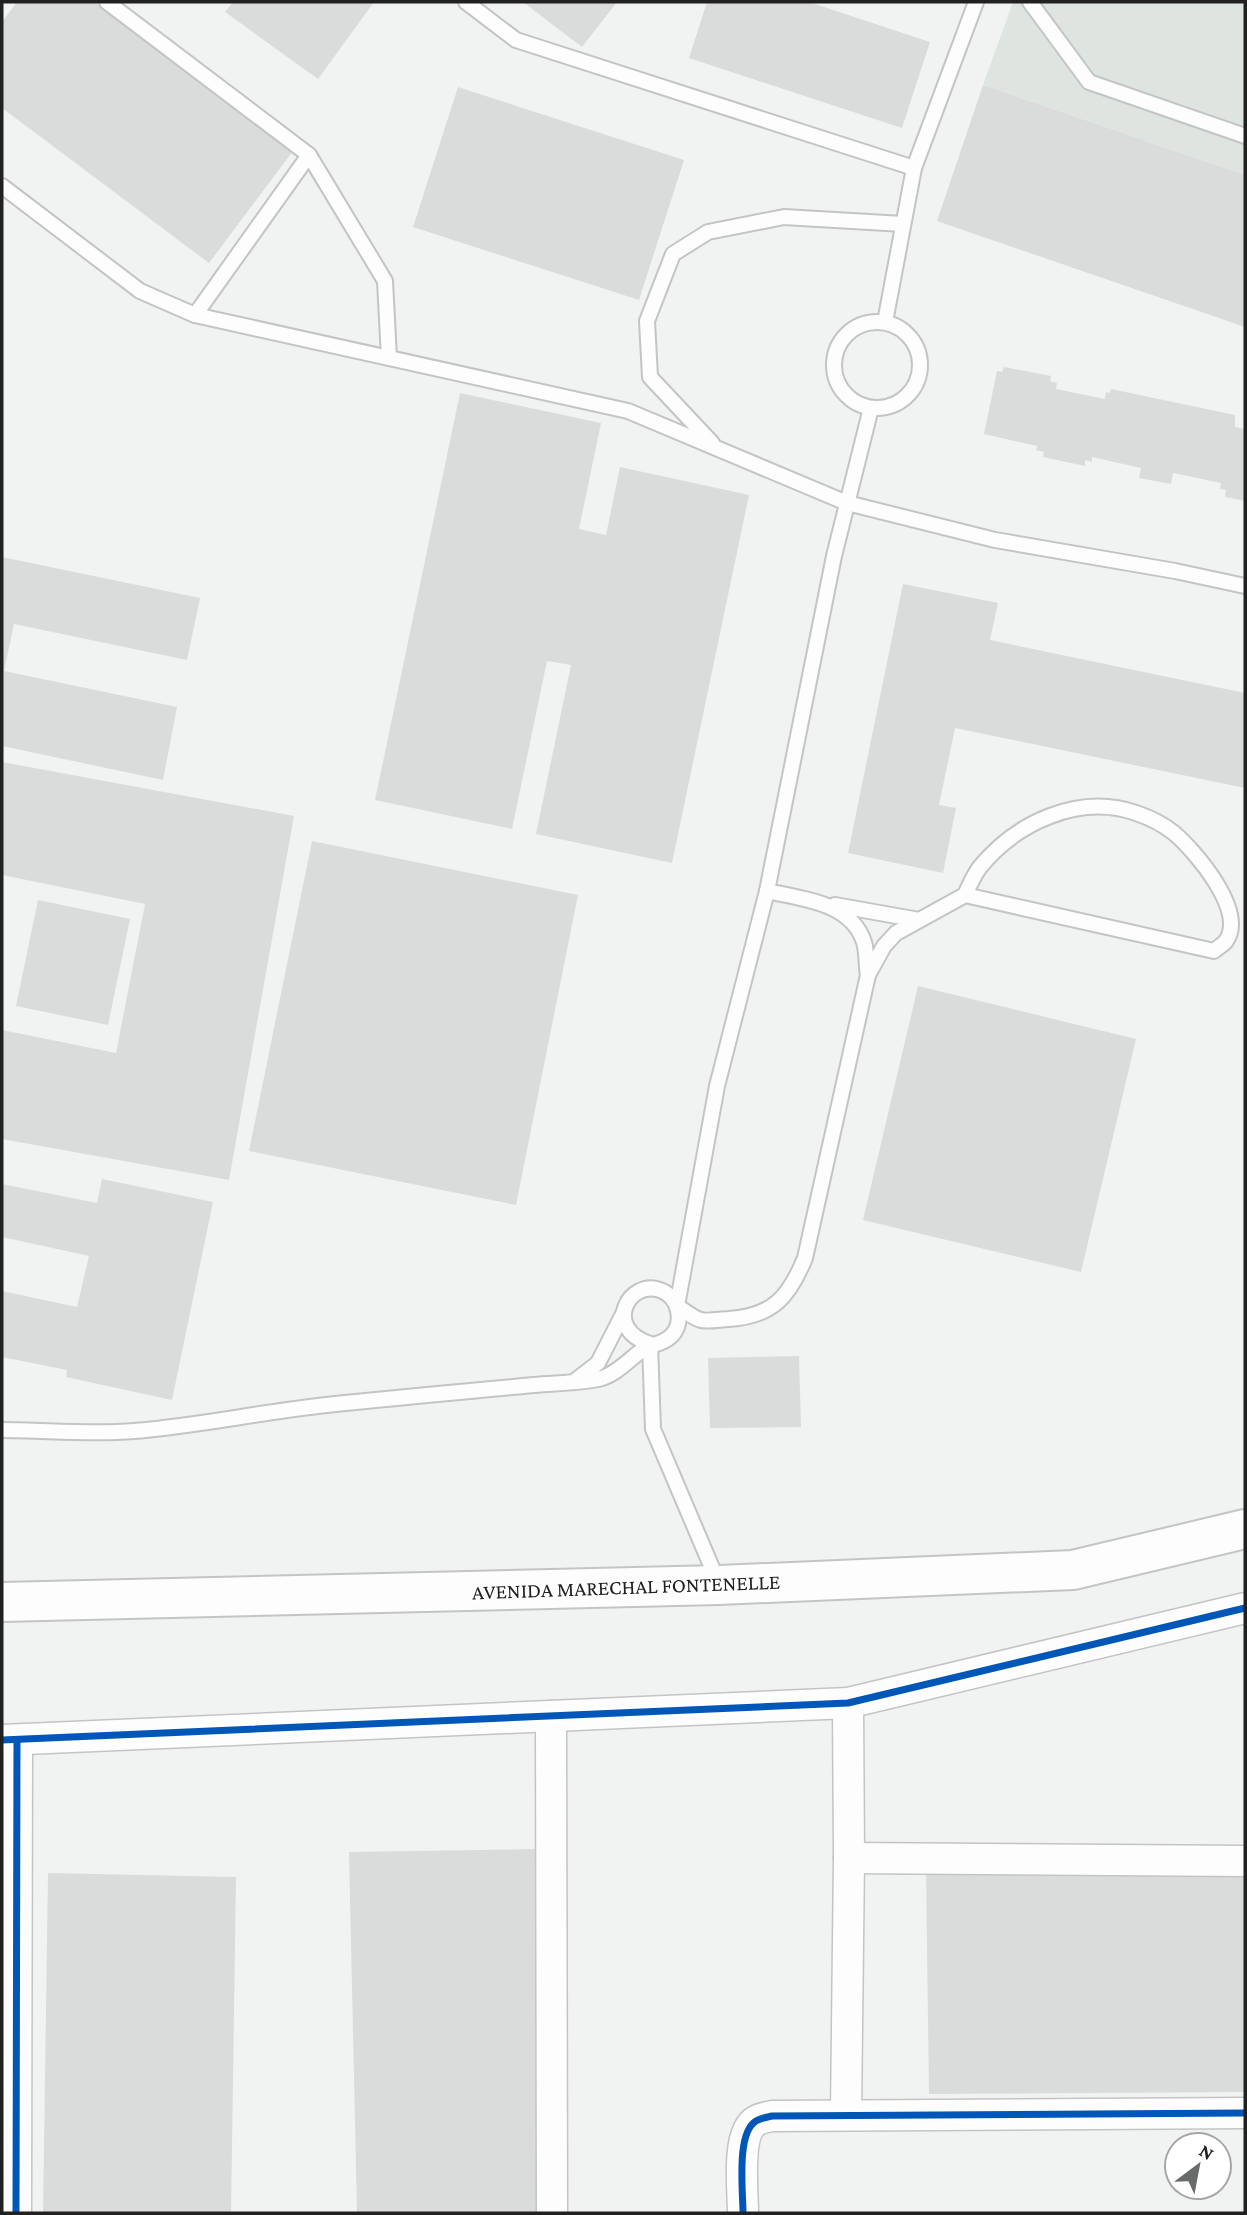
<svg xmlns="http://www.w3.org/2000/svg" width="1247" height="2215" font-family="'Crimson Pro',serif">
  <rect width="100%" height="100%" fill="#f1f3f2"/>
  <path fill="#dee5e0" d="M1013 2H1245V175L983 85Z"/>
  <g fill="#dadcdb">
    <path d="M17 2H95L293 151 209 263 2 108V22Z"/>
    <path d="M233 2H374L318 79 225 12Z"/>
    <path d="M523 2H617L582 47Z"/>
    <path d="M707 2H809L930 42 902 128 689 58Z"/>
    <path d="M983 85 1245 175V327L937 221Z"/>
    <path d="M458 87 684 160 639 300 413 227Z"/>
    <path d="M1004 367 1051 376 1050 381 1057 383 1056 389 1105 399 1106 392 1110 393 1111 389 1235 415V427L1245 429V501L1225 497 1226 490 1220 489 1221 483 1173 473 1171 484 1139 478 1141 468 1092 457V462L1085 460V466L1043 457 1044 452 1036 450 1037 446 984 434 997 371 1002 372Z"/>
    <path d="M460 393 601 423 579 529 606 535 620 467 749 495 672 863 536 834 571 665 547 661 512 829 375 800Z"/>
    <path d="M2 557 200 598 187 660 14 624 4 671 177 707 163 780 2 746Z"/>
    <path d="M903 584 998 603 990 640 1245 693V788L955 728 939 805 956 808 943 873 848 853Z"/>
    <path d="M2 762 294 816 229 1180 2 1139V1030L116 1053 145 904 2 875Z"/>
    <path d="M312 841 578 895 516 1205 249 1151Z"/>
    <path d="M38 900 130 919 108 1025 16 1006Z"/>
    <path d="M918 986 1136 1039 1081 1272 863 1220Z"/>
    <path d="M102 1179 213 1202 172 1400 66 1377 67 1370 2 1357V1291L77 1307 89 1256 2 1237V1184L97 1203Z"/>
    <path d="M799 1356 801 1427 710 1428 708 1358Z"/>
    <path d="M538 1849 547 2213H357L349 1852Z"/>
    <path d="M1245 1867V2092L929 2094 926 1869Z"/>
    <path d="M48 1873 236 1877 231 2213H43Z"/>
  </g>
  <g fill="none" stroke-linecap="round" stroke-linejoin="round">
    <defs>
      <g id="service">
        <path d="M107 2 309 155 385 281 389 358"/>
        <path d="M466 2 516 40 914 168"/>
        <path d="M1030 2 1089 82 1245 136"/>
        <path d="M2 186 140 291 195 315 628 411 847 503 995 540 1175 571 1245 586"/>
        <path d="M195 315 309 155"/>
        <path d="M885 322 914 168 976 2"/>
        <circle cx="877" cy="365" r="43"/>
        <path d="M871 408 834 556 767 891 717 1086 677 1306C684 1310 693 1318 701 1320 709 1322 721 1319 729 1319 773 1316 789 1297 805 1258L868 975 884 946 896 933 965 895 1214 951C1217 948 1223 945 1226 941 1247 911 1195 851 1174 833 1164 825 1148 817 1136 813 1079 793 1016 823 980 867 974 875 969 886 965 895"/>
        <path d="M712 443 650 377 647 321 673 254 708 232 784 217 903 224"/>
        <path d="M767 891C802 899 851 902 864 942 867 952 866 964 868 975"/>
        <path d="M835 905 919 920"/>
        <path d="M650 1344 653 1429 718 1582"/>
        <path d="M576 1380 598 1363 623 1314"/>
        <path d="M2 1430C45 1430 91 1435 134 1431 196 1426 257 1413 318 1406 390 1398 462 1392 534 1385 553 1383 586 1383 602 1378 616 1374 630 1359 641 1351 650 1344 661 1345 670 1337 685 1324 680 1297 660 1290 629 1279 602 1328 650 1344"/>
      </g>
      <g id="minor">
        <path d="M551 1716 552 2213"/>
        <path d="M2 1740 848 1703 1245 1608"/>
        <path d="M849 1858 1245 1861"/>
        <path d="M846 2114 849 1858 848 1703"/>
        <path d="M16 2213 17 1740"/>
        <path d="M743 2213C743 2191 736 2133 756 2121 760 2118 768 2117 772 2116L1245 2113"/>
      </g>
      <path id="secondary" d="M2 1602 719 1585 1073 1570 1245 1529"/>
    </defs>
    <use href="#service" stroke="#c3c5c4" stroke-width="18"/>
    <use href="#minor" stroke="#c3c5c4" stroke-width="33"/>
    <use href="#secondary" stroke="#c3c5c4" stroke-width="42"/>
    <use href="#service" stroke="#fdfdfd" stroke-width="14"/>
    <use href="#minor" stroke="#fdfdfd" stroke-width="30"/>
    <use href="#secondary" stroke="#fdfdfd" stroke-width="38"/>
    <defs>
      <g id="cycleway">
        <path d="M2 1740 848 1703 1245 1608"/>
        <path d="M16 2213 17 1740"/>
        <path d="M743 2213C743 2191 736 2133 756 2121 760 2118 768 2117 772 2116L1245 2113"/>
      </g>
    </defs>
    <use href="#cycleway" stroke="#fff" stroke-width="11"/>
    <use href="#cycleway" stroke="#0057b8" stroke-width="7"/>
  </g>
  <g text-anchor="middle" dominant-baseline="central" stroke-width="5" stroke-linejoin="round" paint-order="stroke">
    <g font-size="21" fill="#202120" stroke="#fff">
      <text transform="translate(626 1587) rotate(-2)">AVENIDA MARECHAL FONTENELLE</text>
    </g>
  </g>
  <rect width="1247" height="2215" fill="none" stroke="#202120" stroke-width="7"/>
  <g transform="translate(1198 2166) rotate(32)"><circle r="33" fill="#ffffff" stroke="#a6a6a6" stroke-width="2"/>
  <path d="M0-5L12 26L0 18L-12 26Z" fill="#696a6a"/>
  <text y="-10" font-size="19" font-weight="bold" text-anchor="middle" fill="#202120">N</text>
  </g>
</svg>
